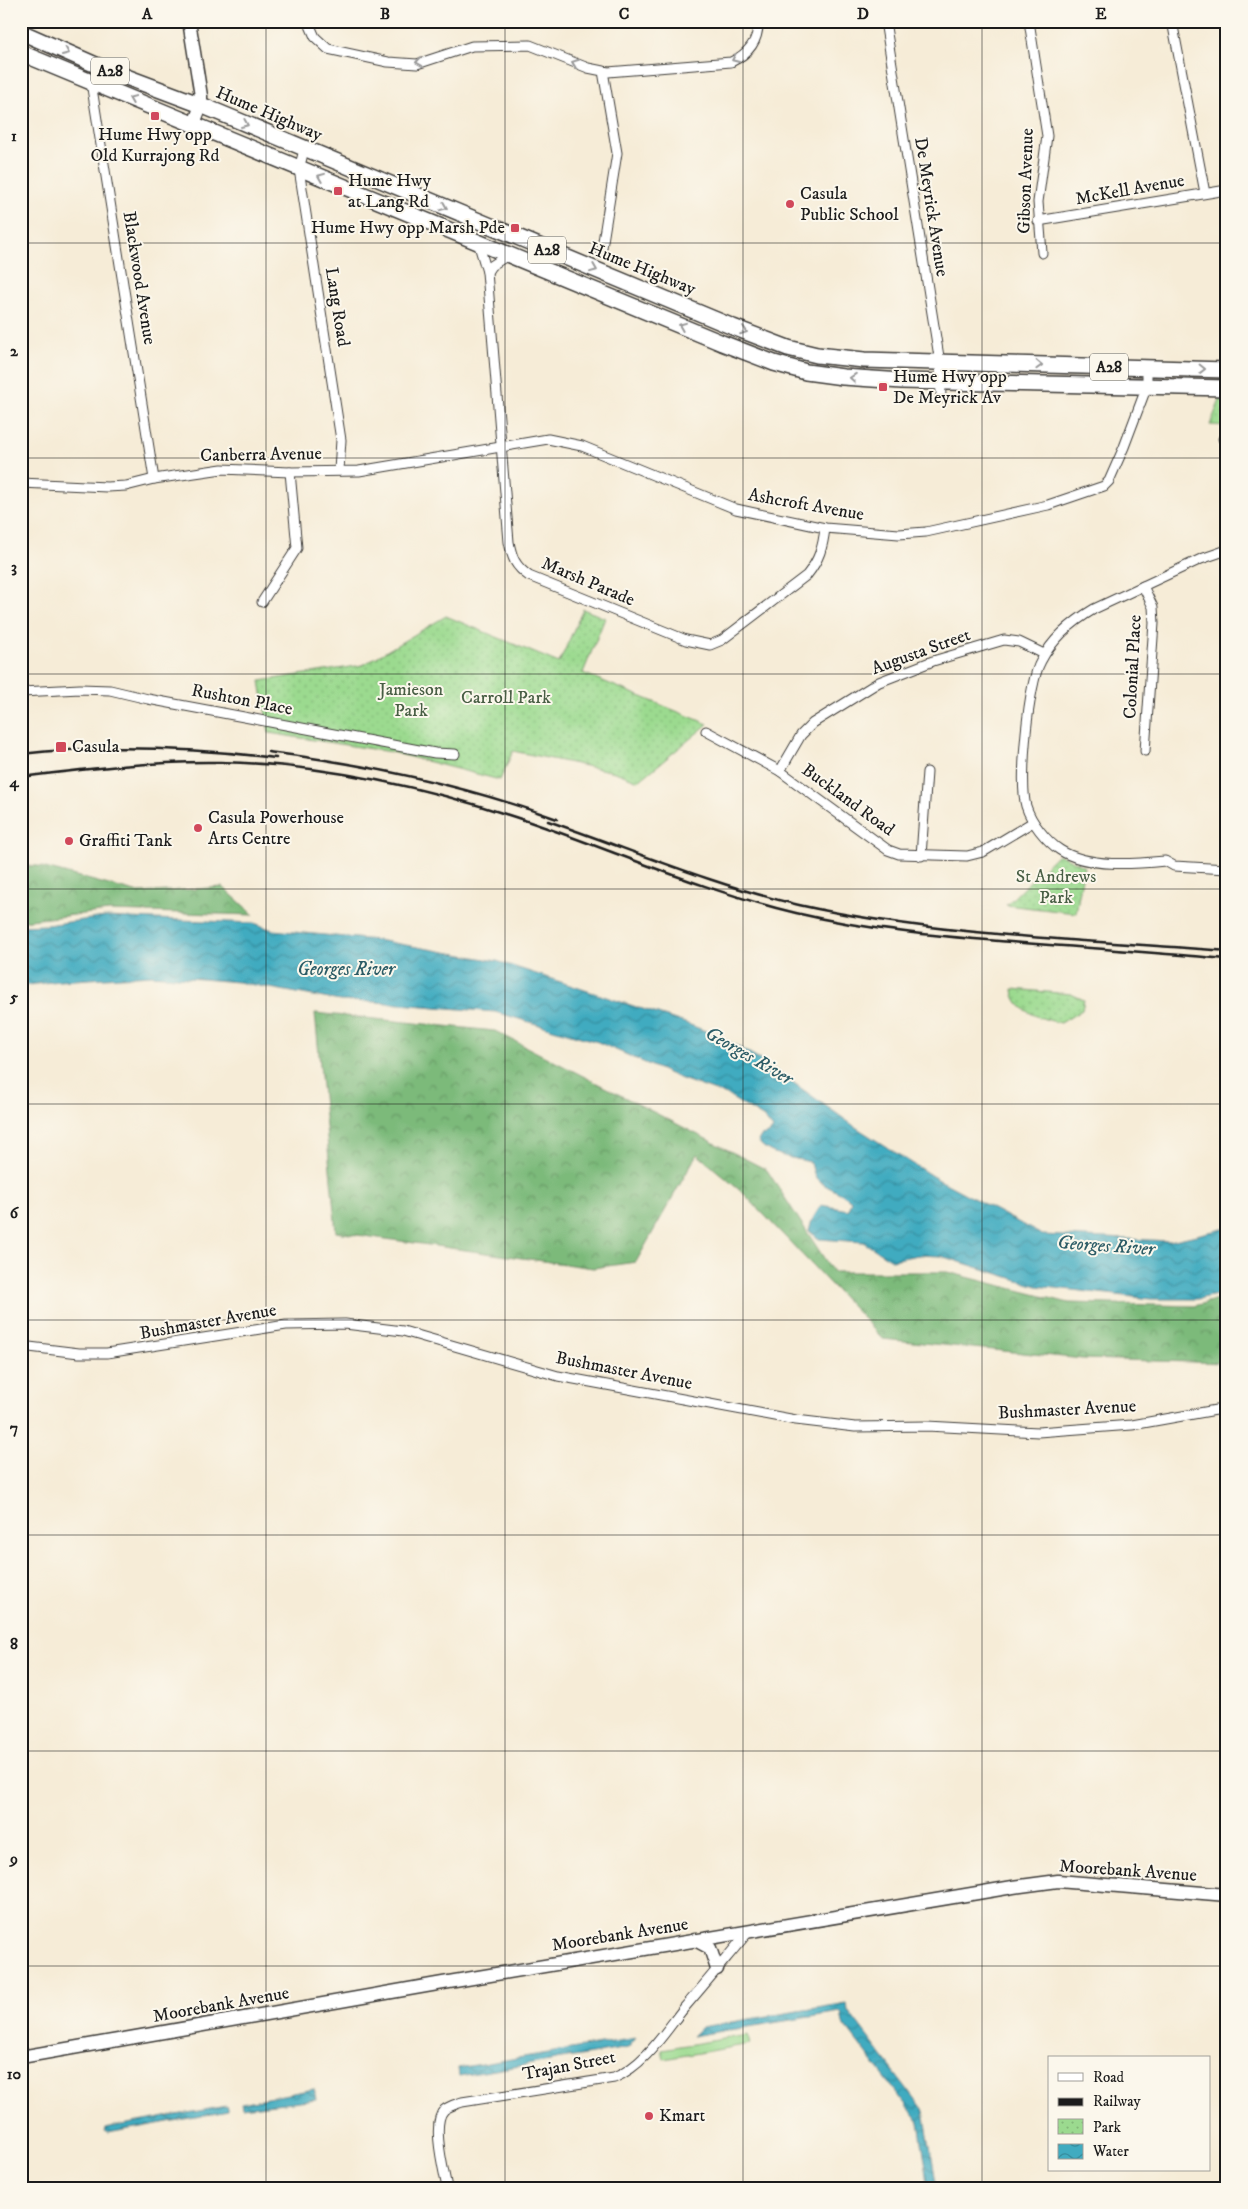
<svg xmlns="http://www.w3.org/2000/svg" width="1248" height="2209" font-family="'IM FELL DW Pica',serif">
  <defs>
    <pattern id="forest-crowns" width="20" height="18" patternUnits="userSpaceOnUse" patternTransform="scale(1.25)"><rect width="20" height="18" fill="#7cba7a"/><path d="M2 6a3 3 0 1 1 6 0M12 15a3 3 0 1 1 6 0" fill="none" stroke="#659663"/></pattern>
    <pattern id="park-dots" width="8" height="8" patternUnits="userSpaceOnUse" patternTransform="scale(1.25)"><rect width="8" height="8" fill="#9bda8f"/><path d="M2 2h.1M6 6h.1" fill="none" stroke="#85ba7b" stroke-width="1.8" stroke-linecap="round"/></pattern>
    <pattern id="water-waves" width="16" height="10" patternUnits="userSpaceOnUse" patternTransform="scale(1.25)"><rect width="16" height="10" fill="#40abc0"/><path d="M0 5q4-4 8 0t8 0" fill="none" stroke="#358a9b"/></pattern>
  </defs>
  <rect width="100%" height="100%" fill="#fbf7ec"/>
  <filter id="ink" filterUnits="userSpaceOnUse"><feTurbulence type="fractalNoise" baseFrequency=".02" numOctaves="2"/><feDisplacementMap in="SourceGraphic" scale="10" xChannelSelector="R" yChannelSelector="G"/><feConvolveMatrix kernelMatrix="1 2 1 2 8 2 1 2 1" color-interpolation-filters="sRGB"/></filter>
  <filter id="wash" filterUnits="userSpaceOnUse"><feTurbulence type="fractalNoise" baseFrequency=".0096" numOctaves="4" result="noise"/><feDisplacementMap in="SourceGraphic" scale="20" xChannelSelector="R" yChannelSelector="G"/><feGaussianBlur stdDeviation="1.12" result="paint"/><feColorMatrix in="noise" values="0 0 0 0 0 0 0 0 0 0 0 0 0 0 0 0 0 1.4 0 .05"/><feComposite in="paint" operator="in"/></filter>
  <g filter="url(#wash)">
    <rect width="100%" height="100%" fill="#f6ecd7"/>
    <path fill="#9bda8f" stroke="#5c7b56" d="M748 2035 750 2044 664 2059 662 2049Z"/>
    <g fill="url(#forest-crowns)" stroke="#4c6b4b">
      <path d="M21 866H38L139 893 223 887 254 915 109 911 21 921Z"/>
      <path d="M315 1013 495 1031 767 1170 833 1272H947L1069 1303 1195 1306 1227 1296V1363L1083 1359 883 1339 744 1194 697 1154 636 1262 593 1268 336 1232Z"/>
    </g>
    <g fill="url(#park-dots)" stroke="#5c7b56">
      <path d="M1220 400H1227V426L1210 425Z"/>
      <path d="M583 609 605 618 583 673 708 724 639 781 615 772 513 751 500 780 391 752 269 733 260 681 363 665 446 616 559 663Z"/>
      <path d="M1058 854 1084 866 1076 913 1006 905Z"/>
      <path d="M1013 989 1071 994 1084 1000 1082 1010 1061 1023C1041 1019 1014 1011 1013 989Z"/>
    </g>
    <g fill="url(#water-waves)" stroke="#2e646e">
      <path d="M105 917 254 923 273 930 377 940 497 961 685 1023 721 1037 760 1059 857 1128 932 1176 1042 1235 1170 1241 1227 1228V1293L1197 1299H1151L1037 1286 941 1256 918 1255 892 1260 863 1242 819 1239 809 1231 812 1220 821 1205 848 1210 851 1201C841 1191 823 1187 816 1178 813 1174 813 1167 810 1162 794 1158 768 1156 758 1141L761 1136 769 1134 773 1129 764 1118 727 1095 679 1078 598 1042 495 1012 375 1002 340 1001 238 982 151 975 59 981 21 986V926L47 925Z"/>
      <path d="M847 2003 848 2011 924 2111 937 2188H929L919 2122 843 2023 841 2012 692 2036 701 2027Z"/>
      <path d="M636 2038 628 2048 459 2076 458 2068Z"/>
      <path d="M314 2089 316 2099 242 2108 241 2103Z"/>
      <path d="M226 2106 228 2111 108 2133 104 2131 105 2128Z"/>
    </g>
  </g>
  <g filter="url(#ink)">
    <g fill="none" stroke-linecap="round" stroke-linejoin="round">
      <defs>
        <g id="street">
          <path d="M308 21 315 37 328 49 388 62 417 64 472 46 530 45 588 68 608 72 731 62C748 54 759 41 758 21"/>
          <path d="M885 21 940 363 941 398"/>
          <path d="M1029 21 1047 136 1038 202 1042 253"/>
          <path d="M1172 21 1205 193"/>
          <path d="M91 82 154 479"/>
          <path d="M304 150 299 169 341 440 339 470"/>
          <path d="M1038 221 1227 190"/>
          <path d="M478 242 487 272 509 542C512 558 515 566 529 576L686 640 710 645 722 640 807 575C819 560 823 547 825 528"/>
          <path d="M601 254 617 153 603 71"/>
          <path d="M487 272 491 266 508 255"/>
          <path d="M1223 439 1227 437"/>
          <path d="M21 483 107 487 126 486 154 479 222 469 290 472 359 471 548 439 582 446 736 509 825 528 899 534 926 532 1048 505 1104 486 1109 481 1124 447 1147 386V368"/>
          <path d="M1227 550 1201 559 1094 609C1072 622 1053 638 1041 661 1028 683 1019 782 1026 806 1031 822 1046 841 1060 850 1088 868 1134 864 1165 861L1174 866 1227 869"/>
          <path d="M1143 586 1153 607 1154 623 1145 751"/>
          <path d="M262 602 297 548 290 472"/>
          <path d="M21 692 80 689 110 690 148 699 435 753 455 754"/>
          <path d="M706 731 780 771 888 850 899 854 967 856 983 852 1033 822"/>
          <path d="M780 771 801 735 813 723 879 682 933 661 1004 640 1019 642 1044 654"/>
          <path d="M921 856 927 772"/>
          <path d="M21 1346 79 1353H107L286 1325 345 1324 403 1331 558 1376 796 1420 855 1427 927 1426 1038 1432 1132 1425 1216 1410 1227 1412"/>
          <path d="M447 2188C444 2171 431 2123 444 2110 449 2106 457 2104 462 2102L614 2078C645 2065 664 2033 684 2008 706 1983 727 1957 749 1931"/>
        </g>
        <g id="secondary">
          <path d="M189 21 201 96V105L194 124"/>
          <path d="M695 1940 710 1948 717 1969"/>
          <path d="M21 2057 443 1983 1013 1887 1058 1881 1227 1895"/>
        </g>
        <g id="highway">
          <path d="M21 32 105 69 201 105 733 327 788 348 817 355 864 360 1227 370"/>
          <path d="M21 53 722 343 774 363 806 372 843 377 902 381 1227 388"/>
        </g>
      </defs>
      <use href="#street" stroke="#3d3b38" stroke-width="11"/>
      <use href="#secondary" stroke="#3d3b38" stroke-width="15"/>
      <use href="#highway" stroke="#3d3b38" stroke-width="18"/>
      <use href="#street" stroke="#fff" stroke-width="9"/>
      <use href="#secondary" stroke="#fff" stroke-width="12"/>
      <use href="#highway" stroke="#fff" stroke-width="15"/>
      <g stroke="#1c1c1c" stroke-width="2.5">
        <path d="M268 752C367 764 463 785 557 819"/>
        <path d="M21 754C106 744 191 748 276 758"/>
        <path d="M21 777C87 769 152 761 219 762 323 764 429 788 527 821 617 852 704 891 796 913 871 931 947 937 1023 943 1091 948 1159 953 1227 959"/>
        <path d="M548 821C632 850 713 885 799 905 937 936 1086 940 1227 951"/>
      </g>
    </g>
    <defs><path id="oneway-chevron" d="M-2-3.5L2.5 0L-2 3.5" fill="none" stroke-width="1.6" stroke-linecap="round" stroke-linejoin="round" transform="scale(1.25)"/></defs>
    <g stroke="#999">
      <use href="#oneway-chevron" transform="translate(66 52) rotate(24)"/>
      <use href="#oneway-chevron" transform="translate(735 59) rotate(155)"/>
      <use href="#oneway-chevron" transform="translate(419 62) rotate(171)"/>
      <use href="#oneway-chevron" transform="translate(575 63) rotate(-159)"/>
      <use href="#oneway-chevron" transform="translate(132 99) rotate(-158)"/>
      <use href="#oneway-chevron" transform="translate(245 124) rotate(23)"/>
      <use href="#oneway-chevron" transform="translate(321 177) rotate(-158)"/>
      <use href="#oneway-chevron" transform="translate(444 207) rotate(22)"/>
      <use href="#oneway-chevron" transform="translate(594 269) rotate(22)"/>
      <use href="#oneway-chevron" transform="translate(682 326) rotate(-158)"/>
      <use href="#oneway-chevron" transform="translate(744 331) rotate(20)"/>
      <use href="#oneway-chevron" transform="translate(1039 365) rotate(2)"/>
      <use href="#oneway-chevron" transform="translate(1202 369) rotate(1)"/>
      <use href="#oneway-chevron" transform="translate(853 378) rotate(-176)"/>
    </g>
  </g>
  <path fill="none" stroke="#1c1c1c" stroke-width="1" stroke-opacity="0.55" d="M266 21V2188M505 21V2188M743 21V2188M982 21V2188M21 243H1227M21 458H1227M21 674H1227M21 889H1227M21 1104H1227M21 1320H1227M21 1535H1227M21 1751H1227M21 1966H1227"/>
  <g fill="#d1495b" stroke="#fbf7ec" stroke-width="2">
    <rect x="150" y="111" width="10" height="10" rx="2.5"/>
    <rect x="333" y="186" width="10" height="10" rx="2.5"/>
    <circle cx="790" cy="204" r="5"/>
    <rect x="510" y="223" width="10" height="10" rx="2.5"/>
    <rect x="878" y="382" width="10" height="10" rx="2.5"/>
    <rect x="55" y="741" width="12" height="12" rx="2.5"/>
    <circle cx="198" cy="828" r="5"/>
    <circle cx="69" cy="841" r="5"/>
    <circle cx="649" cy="2116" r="5"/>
  </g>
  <g text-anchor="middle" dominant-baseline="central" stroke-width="4" stroke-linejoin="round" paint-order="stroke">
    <g fill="#fbf7ec" stroke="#5f5e5a" stroke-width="1">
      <rect x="91" y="57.5" width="38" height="27" rx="4"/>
      <rect x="528" y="236.5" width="38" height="27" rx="4"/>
      <rect x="1090" y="353.5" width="38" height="27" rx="4"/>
    </g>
    <g font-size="16" font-weight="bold" fill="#1c1c1c">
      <text x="110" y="71">A28</text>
      <text x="547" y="250">A28</text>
      <text x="1109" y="367">A28</text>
    </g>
    <g font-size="18" fill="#1c1c1c" stroke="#fbf7ec">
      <text transform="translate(269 114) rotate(23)">Hume Highway</text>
      <text transform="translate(1026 181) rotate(-88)">Gibson Avenue</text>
      <text transform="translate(1130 190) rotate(-10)">McKell Avenue</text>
      <text transform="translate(931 207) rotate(81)">De Meyrick Avenue</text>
      <text transform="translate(642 269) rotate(22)">Hume Highway</text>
      <text transform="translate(139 278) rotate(81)">Blackwood Avenue</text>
      <text transform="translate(337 307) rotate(81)">Lang Road</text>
      <text transform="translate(261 455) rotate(-1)">Canberra Avenue</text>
      <text transform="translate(806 505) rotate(10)">Ashcroft Avenue</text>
      <text transform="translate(588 582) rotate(23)">Marsh Parade</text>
      <text transform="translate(921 652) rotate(-20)">Augusta Street</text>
      <text transform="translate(1133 667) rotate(-87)">Colonial Place</text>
      <text transform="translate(242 700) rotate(11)">Rushton Place</text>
      <text transform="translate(848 800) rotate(36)">Buckland Road</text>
      <text transform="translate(208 1322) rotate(-10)">Bushmaster Avenue</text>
      <text transform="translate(624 1371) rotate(11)">Bushmaster Avenue</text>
      <text transform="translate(1067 1410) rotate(-3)">Bushmaster Avenue</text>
      <text transform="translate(1128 1871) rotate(4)">Moorebank Avenue</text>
      <text transform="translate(620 1935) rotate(-9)">Moorebank Avenue</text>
      <text transform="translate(221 2005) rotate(-10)">Moorebank Avenue</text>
      <text transform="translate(569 2066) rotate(-11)">Trajan Street</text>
    </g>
    <g font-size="18" fill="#1c1c1c" stroke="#fbf7ec" text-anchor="start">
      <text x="155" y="135" text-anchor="middle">Hume Hwy opp<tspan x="155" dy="21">Old Kurrajong Rd</tspan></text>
      <text x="348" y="181">Hume Hwy<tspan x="348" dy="21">at Lang Rd</tspan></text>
      <text x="800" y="194">Casula<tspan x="800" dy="21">Public School</tspan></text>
      <text x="505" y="228" text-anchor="end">Hume Hwy opp Marsh Pde</text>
      <text x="893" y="377">Hume Hwy opp<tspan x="893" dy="21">De Meyrick Av</tspan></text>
      <text x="72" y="747">Casula</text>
      <text x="208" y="818">Casula Powerhouse<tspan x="208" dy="21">Arts Centre</tspan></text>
      <text x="79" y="841">Graffiti Tank</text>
      <text x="659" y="2116">Kmart</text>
    </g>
    <g font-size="18" fill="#485e44" stroke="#fbf7ec">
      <text x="411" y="690">Jamieson<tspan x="411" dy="21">Park</tspan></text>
      <text x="506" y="698">Carroll Park</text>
      <text x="1056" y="877">St Andrews<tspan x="1056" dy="21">Park</tspan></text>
    </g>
    <g font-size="19" font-style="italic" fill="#2c5c66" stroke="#fbf7ec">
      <text x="346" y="969">Georges River</text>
      <text transform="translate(749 1056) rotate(30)">Georges River</text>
      <text transform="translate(1106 1246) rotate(4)">Georges River</text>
    </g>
  </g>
  <rect width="1248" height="2209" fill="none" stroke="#fbf7ec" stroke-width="55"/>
  <rect x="1048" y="2056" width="162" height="115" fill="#fbf7ec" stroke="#a29f99"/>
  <rect x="1058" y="2073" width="25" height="8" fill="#ffffff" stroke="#a29f99"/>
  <text x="1093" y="2082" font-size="15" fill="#1c1c1c">Road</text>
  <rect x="1058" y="2098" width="25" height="8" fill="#1c1c1c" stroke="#a29f99"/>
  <text x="1093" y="2106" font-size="15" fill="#1c1c1c">Railway</text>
  <rect x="1058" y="2119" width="25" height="15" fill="url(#park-dots)" stroke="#a29f99"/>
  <text x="1093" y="2132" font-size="15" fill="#1c1c1c">Park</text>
  <rect x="1058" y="2144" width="25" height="15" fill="url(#water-waves)" stroke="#a29f99"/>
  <text x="1093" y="2156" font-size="15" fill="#1c1c1c">Water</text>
  <rect x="28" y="28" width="1192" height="2154" fill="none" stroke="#1c1c1c" stroke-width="2"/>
  <g font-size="16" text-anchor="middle" font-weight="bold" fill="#1c1c1c">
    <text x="147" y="19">A</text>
    <text x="385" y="19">B</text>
    <text x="624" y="19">C</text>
    <text x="863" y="19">D</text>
    <text x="1101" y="19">E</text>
    <text x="14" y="141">1</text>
    <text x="14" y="356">2</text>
    <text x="14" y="572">3</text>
    <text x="14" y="787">4</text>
    <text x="14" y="1002">5</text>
    <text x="14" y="1218">6</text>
    <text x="14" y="1433">7</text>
    <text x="14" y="1649">8</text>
    <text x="14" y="1864">9</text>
    <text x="14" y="2079">10</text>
  </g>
</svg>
